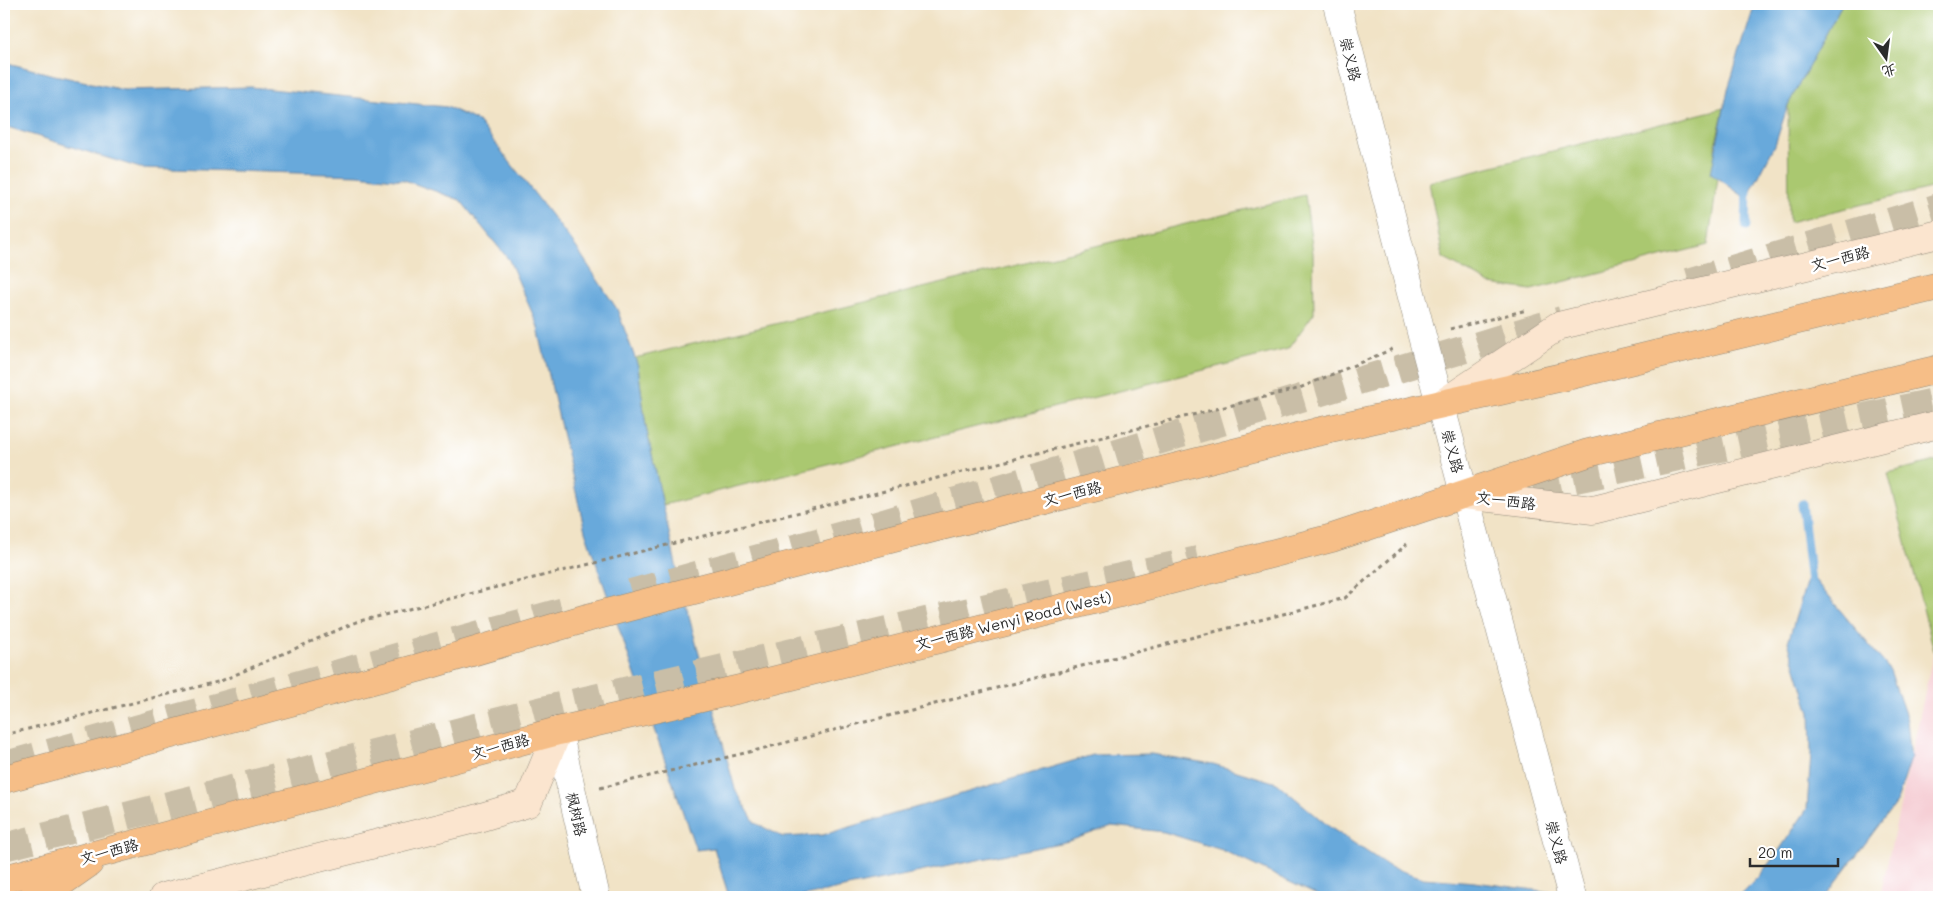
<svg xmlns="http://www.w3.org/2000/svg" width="1943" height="901" font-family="Mali,'LXGW WenKai TC',sans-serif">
  <rect width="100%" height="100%" fill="#fff"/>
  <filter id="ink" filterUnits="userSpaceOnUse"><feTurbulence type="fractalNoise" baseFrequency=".02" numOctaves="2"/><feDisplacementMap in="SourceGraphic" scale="10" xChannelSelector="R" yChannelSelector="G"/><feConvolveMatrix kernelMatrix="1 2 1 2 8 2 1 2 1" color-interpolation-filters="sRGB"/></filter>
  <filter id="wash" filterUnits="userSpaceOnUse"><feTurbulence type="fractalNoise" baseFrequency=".0096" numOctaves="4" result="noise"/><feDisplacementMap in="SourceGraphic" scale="20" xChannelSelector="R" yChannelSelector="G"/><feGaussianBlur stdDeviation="1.12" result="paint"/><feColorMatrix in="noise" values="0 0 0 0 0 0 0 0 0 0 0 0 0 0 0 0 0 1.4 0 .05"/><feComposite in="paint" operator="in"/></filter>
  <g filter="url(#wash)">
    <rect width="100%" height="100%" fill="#f1e3c6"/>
    <path fill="#f6cfd5" d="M1939 650V897H1880L1934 651Z"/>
    <g fill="#aac86f" stroke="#6a7a4d">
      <path d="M1842 4H1939V186L1789 222 1788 105Z"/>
      <path d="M1724 108 1715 147 1718 178 1708 245 1531 290 1490 284 1443 258 1429 182Z"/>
      <path d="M1305 195 1313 253 1314 313 1288 349 663 505 646 427 638 366 635 358Z"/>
      <path d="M1939 460V650L1934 651 1888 473Z"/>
    </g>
    <g fill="#67a9db" stroke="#496a83">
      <path d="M1755 4H1842L1788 105 1775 145 1747 199 1711 173 1728 89Z"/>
      <path d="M4 62 50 74 124 90 251 87 447 107 478 121 576 247 617 309 638 366 646 427 680 583 735 789 755 823 783 837 823 835 1093 755 1151 754 1213 764 1277 783 1331 828 1390 867 1423 878 1475 882 1587 897H1321L1222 850 1164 832 1112 826 1069 841 800 897H729L714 848 696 850 585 531 537 324 509 260 460 200 404 180 358 175 140 168 4 126Z"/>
      <path d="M1809 573 1890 670 1907 720 1911 759 1897 801 1825 897H1738L1759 876 1780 849 1807 809 1811 753 1810 713 1788 642Z"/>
    </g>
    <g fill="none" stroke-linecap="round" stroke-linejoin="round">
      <g stroke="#67a9db" stroke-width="9">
        <path d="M1746 226 1747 188"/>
        <path d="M1802 504 1811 583"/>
      </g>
    </g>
  </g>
  <g filter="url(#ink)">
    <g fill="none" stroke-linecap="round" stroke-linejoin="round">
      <g stroke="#c9bea7" stroke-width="28" stroke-dasharray="28 14" stroke-linecap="butt">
        <path d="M1689 282 1939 207"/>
        <path d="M1492 497 1939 401"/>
        <path d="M631 593 850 533 1562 320"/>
        <path d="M9 764 575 608"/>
        <path d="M4 847 547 709 1030 597 1198 560"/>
      </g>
      <defs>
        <g id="tertiary">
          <path d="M1337 4 1422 336 1572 897"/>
          <path d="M558 731 596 897"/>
        </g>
        <g id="secondary">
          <path d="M1443 403 1558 326 1939 234"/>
          <path d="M1464 495 1593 510 1939 424"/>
          <path d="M163 897 475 819 528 803 558 731"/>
        </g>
        <g id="primary">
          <path d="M4 779 418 668 587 618 906 535 1317 432 1567 376 1939 286"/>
          <path d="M4 879 558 731 740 689 1094 600 1332 538 1588 453 1939 369"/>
          <path d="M33 897 49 891 89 863"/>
        </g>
      </defs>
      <use href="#tertiary" stroke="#8e8778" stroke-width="29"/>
      <use href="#secondary" stroke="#8e8778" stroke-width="29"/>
      <use href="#primary" stroke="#8e8778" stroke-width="29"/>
      <g stroke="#8e8778" stroke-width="3" stroke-dasharray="4 4" stroke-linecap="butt">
        <path d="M1450 329 1527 310"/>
        <path d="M4 735 221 681 356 622 1297 389 1395 348"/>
        <path d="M600 788 753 751 1345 598 1407 544"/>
      </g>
      <use href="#tertiary" stroke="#fff" stroke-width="28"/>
      <use href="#secondary" stroke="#fbe5cf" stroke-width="28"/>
      <use href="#primary" stroke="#f6be87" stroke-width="28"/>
    </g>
  </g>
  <g text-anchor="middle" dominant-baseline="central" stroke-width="5" stroke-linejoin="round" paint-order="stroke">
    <g font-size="15" fill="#2b2b2b" stroke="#fff">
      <text transform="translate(1351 59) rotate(76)">崇义路</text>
      <text transform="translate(1840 258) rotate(-14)">文一西路</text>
      <text transform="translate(1453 451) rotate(75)">崇义路</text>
      <text transform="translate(1072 493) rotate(-14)">文一西路</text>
      <text transform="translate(1506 500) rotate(7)">文一西路</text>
      <text transform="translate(1013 620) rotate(-14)">文一西路 Wenyi Road (West)</text>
      <text transform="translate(500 746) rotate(-15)">文一西路</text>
      <text transform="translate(577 814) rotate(77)">枫树路</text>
      <text transform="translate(1557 842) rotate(75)">崇义路</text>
      <text transform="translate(109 851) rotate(-15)">文一西路</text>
    </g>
  </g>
  <rect width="1943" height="901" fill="none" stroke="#fff" stroke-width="20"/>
  <g transform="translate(1886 58) rotate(166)" stroke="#ffffff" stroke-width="4" paint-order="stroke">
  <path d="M0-4L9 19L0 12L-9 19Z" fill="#2b2b2b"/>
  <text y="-8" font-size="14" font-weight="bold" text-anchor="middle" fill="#2b2b2b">北</text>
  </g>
  <path d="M1750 858v8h88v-8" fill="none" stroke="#2b2b2b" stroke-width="2.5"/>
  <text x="1758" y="858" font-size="15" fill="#2b2b2b" stroke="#ffffff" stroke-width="4" paint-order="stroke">20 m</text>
</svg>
